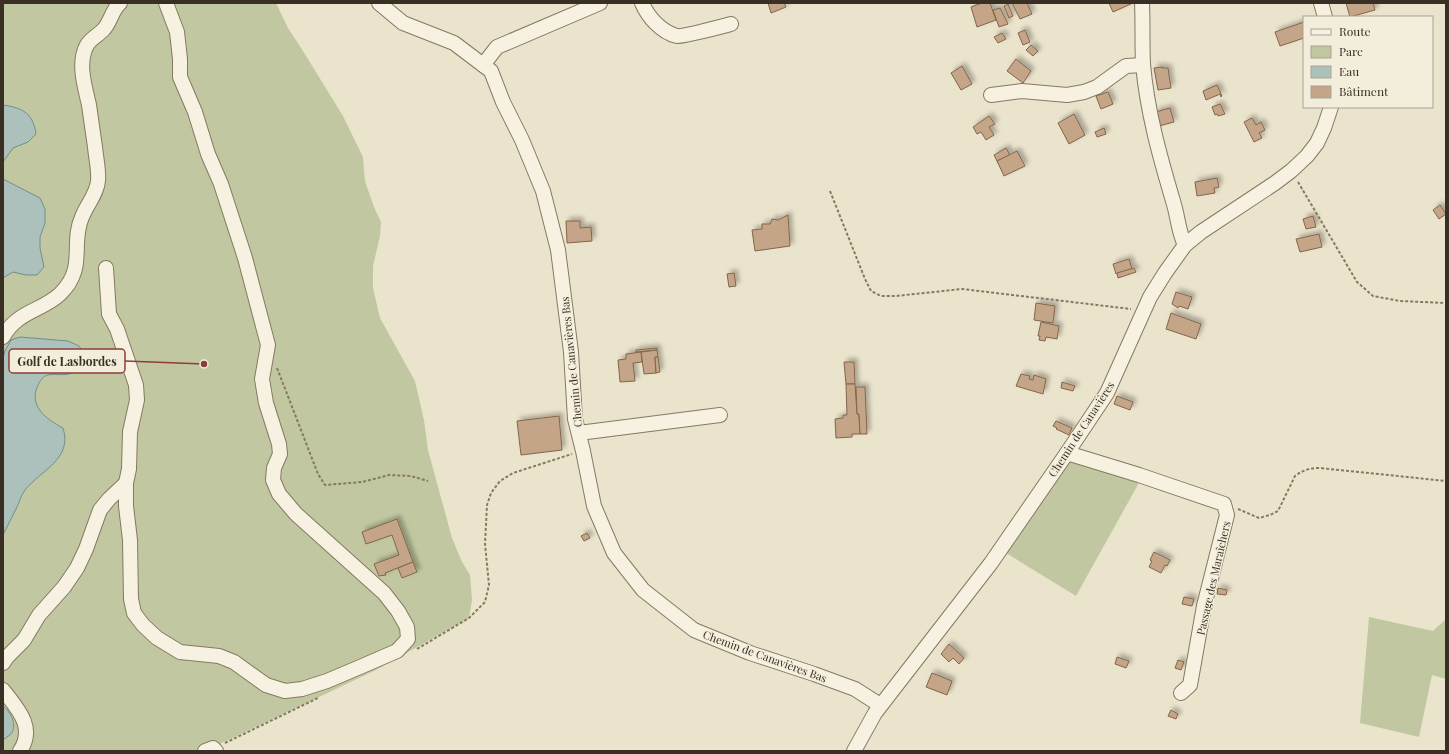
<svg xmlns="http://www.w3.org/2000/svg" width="1449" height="754" font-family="'Playfair Display',serif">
  <defs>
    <filter id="shadow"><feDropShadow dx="3.5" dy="-3.5" stdDeviation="2" flood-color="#0004"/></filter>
  </defs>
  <rect width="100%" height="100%" fill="#ebe4cd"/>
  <g fill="#c1c8a1">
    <path d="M3 3H276L288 28 303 51 343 116 363 157 365 181 374 207 381 222 380 236 373 266V288L380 318 415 381 424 420 428 450 452 538 462 562 470 575 472 600 469 618 376 670 205 751H3Z"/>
    <path d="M1070 460 1140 481 1076 596 1006 553Z"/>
    <path d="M1369 617 1433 631 1446 619V679L1432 675 1419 737 1360 723Z"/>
  </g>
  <g fill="#acc1bc" stroke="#738e8a">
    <path d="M3 105C23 108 33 113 36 134L28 142 13 148 3 162Z"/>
    <path d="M3 179 40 198 45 209V223L40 237V248L44 267 37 275H26L13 272 3 278Z"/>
    <path d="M20 337 68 341 79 346 85 354C82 360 78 369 73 372 66 377 56 373 48 375 43 376 40 381 38 385 28 406 46 419 63 428 73 459 41 470 25 490 21 495 19 503 16 509 12 518 7 526 3 535V358L5 351 11 340Z"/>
    <path d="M3 706C10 711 18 725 11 734 9 736 5 738 3 740Z"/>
  </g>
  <g fill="#c5a587" stroke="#83654a" filter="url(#shadow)">
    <path d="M768 3H784L786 7 771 13Z"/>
    <path d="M982 3H990L996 20 977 27 971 7Z"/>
    <path d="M1012 3H1027L1032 14 1020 19Z"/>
    <path d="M1109 3H1133L1113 12Z"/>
    <path d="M1346 3H1373L1375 10 1350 17Z"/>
    <path d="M1008 4 1013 16 1009 18 1004 6Z"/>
    <path d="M1000 8 1008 24 999 27 993 10Z"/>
    <path d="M1304 22V38L1280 46 1275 32Z"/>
    <path d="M1025 30 1030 42 1023 45 1018 33Z"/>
    <path d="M1002 33 1006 39 998 43 994 37Z"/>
    <path d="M1031 45 1038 51 1033 56 1026 50Z"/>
    <path d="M1016 59 1031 71 1023 83 1007 71Z"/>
    <path d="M962 66 972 84 961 90 951 73Z"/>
    <path d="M1162 67V68H1168L1171 88 1158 90 1154 68Z"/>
    <path d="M1217 85 1222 96 1221 97 1220 94 1206 100 1203 91Z"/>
    <path d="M1108 92 1113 104 1101 109 1096 96Z"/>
    <path d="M1220 104 1225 114 1218 116 1217 114 1215 115 1212 107Z"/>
    <path d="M1170 108 1174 122 1159 126 1155 112Z"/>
    <path d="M1074 114 1085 135 1069 144 1058 123Z"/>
    <path d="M989 116 995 124 989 127 994 135 986 140 981 132 977 134 973 127Z"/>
    <path d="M1252 118 1256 125 1261 122 1265 130 1259 133 1262 138 1254 142 1244 122Z"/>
    <path d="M1104 128 1106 134 1097 137 1095 132Z"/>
    <path d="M1006 148 1010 155 997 161 994 155Z"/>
    <path d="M1017 151 1025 166 1004 176 997 161Z"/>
    <path d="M1217 178 1219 187 1214 188 1215 193 1197 196 1195 182Z"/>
    <path d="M1440 205 1446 214 1439 219 1433 210Z"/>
    <path d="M788 215 790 246 755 251 752 230 762 229V224H770L772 219 778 220Z"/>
    <path d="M1313 216 1316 227 1306 229 1303 219Z"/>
    <path d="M566 221H580V228L591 227 592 241 567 243Z"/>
    <path d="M1319 234 1322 247 1300 252 1296 239Z"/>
    <path d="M1129 259 1132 269 1116 274 1113 264Z"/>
    <path d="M1134 268 1136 272 1118 278 1117 273Z"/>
    <path d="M734 273 736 286 729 287 727 274Z"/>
    <path d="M1176 292 1192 297 1188 309 1179 306 1178 308 1172 304Z"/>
    <path d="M1036 303 1055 306 1053 323 1034 320Z"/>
    <path d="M1171 313 1201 324 1196 339 1166 329Z"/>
    <path d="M1041 322 1059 326 1057 339 1046 337 1045 341 1039 340 1040 336H1038Z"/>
    <path d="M657 348V350L636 352V350Z"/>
    <path d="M657 350 658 357H655L656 373 644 374 641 352Z"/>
    <path d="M641 352 642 362 633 363 635 381 620 382 618 360 626 359V354Z"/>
    <path d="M655 357H658L660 372 656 373Z"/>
    <path d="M844 362H854L855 384H846Z"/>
    <path d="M1021 374 1030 376 1029 379 1033 380 1034 375 1046 379 1043 394 1016 386Z"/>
    <path d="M1062 382 1075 386 1073 391 1061 388Z"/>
    <path d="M846 384H855L857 414H859L860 434H852V437L836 438 835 419 843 418V415H847Z"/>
    <path d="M856 387H865L867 434H860L859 414H857Z"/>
    <path d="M1117 396 1133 402 1130 410 1114 404Z"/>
    <path d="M559 416 562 450 521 455 517 421Z"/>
    <path d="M1056 421 1072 428 1069 435 1056 429 1057 428 1053 426Z"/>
    <path d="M397 519 413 562 385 573 386 575 379 576 374 564 399 555 392 535 366 544 362 532Z"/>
    <path d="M587 533 590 538 584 541 581 536Z"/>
    <path d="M1154 552 1170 560 1167 566 1165 565 1161 573 1149 567 1152 561 1150 560Z"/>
    <path d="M413 562 417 572 402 578 398 568Z"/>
    <path d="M1218 588 1227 590 1226 595 1217 594Z"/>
    <path d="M1184 597 1194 599 1192 606 1182 604Z"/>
    <path d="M949 644 964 658 959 664 953 658 949 662 941 654Z"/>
    <path d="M1117 657 1129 661 1126 668 1115 664Z"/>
    <path d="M1178 660 1184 662 1181 670 1175 668Z"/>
    <path d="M932 673 952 681 947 695 926 687Z"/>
    <path d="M1171 710 1178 714 1176 719 1168 716Z"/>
  </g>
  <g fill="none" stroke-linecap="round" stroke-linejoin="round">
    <defs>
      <g id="minor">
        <path d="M379 3 403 23 454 43 491 71 503 102 522 140 543 191 558 250 571 352 575 419 583 451 594 506 614 553 643 590 694 630 750 653 814 674 855 689 880 705"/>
        <path d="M642 3C648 17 661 32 677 36 682 37 723 26 731 24"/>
        <path d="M1142 3C1143 23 1142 44 1143 64 1147 111 1160 157 1173 201 1178 216 1178 231 1185 245"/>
        <path d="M1321 3 1325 17"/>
        <path d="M483 65 497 47 600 3"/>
        <path d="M991 95 1022 91 1067 95 1084 92 1097 87 1126 66 1143 65"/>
        <path d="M106 268 109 314 117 329 136 385 137 400 130 432 129 469 126 483V506L130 540 131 599 134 613 143 625 157 638 180 652 219 656 234 662 266 685 285 691 302 689 327 681 360 667 397 651 408 639 407 627 398 611 384 593 296 514 279 494 273 480 274 468 280 454 279 444 266 403 262 379 268 345 245 258 221 184 208 154 195 112 180 77V59L177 32 166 3"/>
        <path d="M3 337C17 311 42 311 60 294 87 268 70 244 82 217 87 204 97 194 98 181 99 170 96 158 95 147 93 133 91 119 89 105 85 87 77 63 87 45 91 38 99 35 104 29 111 21 112 10 120 3"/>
        <path d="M579 433 720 415"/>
        <path d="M1067 453 1139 475 1224 504 1227 515 1204 606 1190 685 1181 693"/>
        <path d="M3 663 7 657 24 640 39 615 64 587 77 568 86 549 100 510 109 499 126 483"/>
        <path d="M3 690C17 708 36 727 20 751"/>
        <path d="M205 751 213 748 216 751"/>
        <path d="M854 751 875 713 991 563 1067 453 1107 393 1150 297 1165 273 1185 245 1201 232 1275 183 1291 171 1307 156 1317 143 1324 128 1331 107"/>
      </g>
    </defs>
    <use href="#minor" stroke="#877862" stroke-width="16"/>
    <g stroke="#877862" stroke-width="2" stroke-dasharray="3 2" stroke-linecap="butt">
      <path d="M1298 182 1357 282 1373 296 1400 301 1446 303"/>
      <path d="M830 191 865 279 871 291 881 296H896L962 289 1131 309"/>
      <path d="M277 368 318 474 325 485 362 482 389 475 411 476 428 481"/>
      <path d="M1238 509 1259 518 1270 515 1278 511 1295 476C1303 470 1310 468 1320 468L1446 481"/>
      <path d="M417 649 469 618 485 602 489 585 485 544 487 505 491 493 500 481 513 473 572 454"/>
      <path d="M225 743 318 698"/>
    </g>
    <use href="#minor" stroke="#f6f1e0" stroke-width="14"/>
  </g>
  <g text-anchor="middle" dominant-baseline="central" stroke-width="3" stroke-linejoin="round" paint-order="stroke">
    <g font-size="11" fill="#392f24" stroke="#f3eedc">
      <text transform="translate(571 362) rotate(-96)">Chemin de Canavières Bas</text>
      <text transform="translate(1081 429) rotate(-57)">Chemin de Canavières</text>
      <text transform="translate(1213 578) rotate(-77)">Passage des Maraîchers</text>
      <text transform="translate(765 656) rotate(20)">Chemin de Canavières Bas</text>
    </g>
  </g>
  <path fill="none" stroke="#8f3d38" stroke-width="1.5" d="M204 364L125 361"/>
  <circle fill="#8f3d38" stroke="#f3eedc" stroke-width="1.5" cx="204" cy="364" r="4"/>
  <rect fill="#f3eedc" stroke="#8f3d38" stroke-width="1.5" x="9" y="349" width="116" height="24" rx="4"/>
  <g font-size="12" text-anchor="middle" font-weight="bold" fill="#392f24">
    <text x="67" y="366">Golf de Lasbordes</text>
  </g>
  <rect width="1449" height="754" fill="none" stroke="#392f24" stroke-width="8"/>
  <rect x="1303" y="16" width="130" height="92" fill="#f3eedc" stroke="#a9a292"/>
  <rect x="1311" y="29" width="20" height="6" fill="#f6f1e0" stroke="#a9a292"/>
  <text x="1339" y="36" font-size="12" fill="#392f24">Route</text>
  <rect x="1311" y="46" width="20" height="12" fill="#c1c8a1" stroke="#a9a292"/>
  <text x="1339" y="56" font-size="12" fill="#392f24">Parc</text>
  <rect x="1311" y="66" width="20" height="12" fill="#acc1bc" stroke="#a9a292"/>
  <text x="1339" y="76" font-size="12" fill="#392f24">Eau</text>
  <rect x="1311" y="86" width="20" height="12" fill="#c5a587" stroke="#a9a292"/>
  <text x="1339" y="96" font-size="12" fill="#392f24">Bâtiment</text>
</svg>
